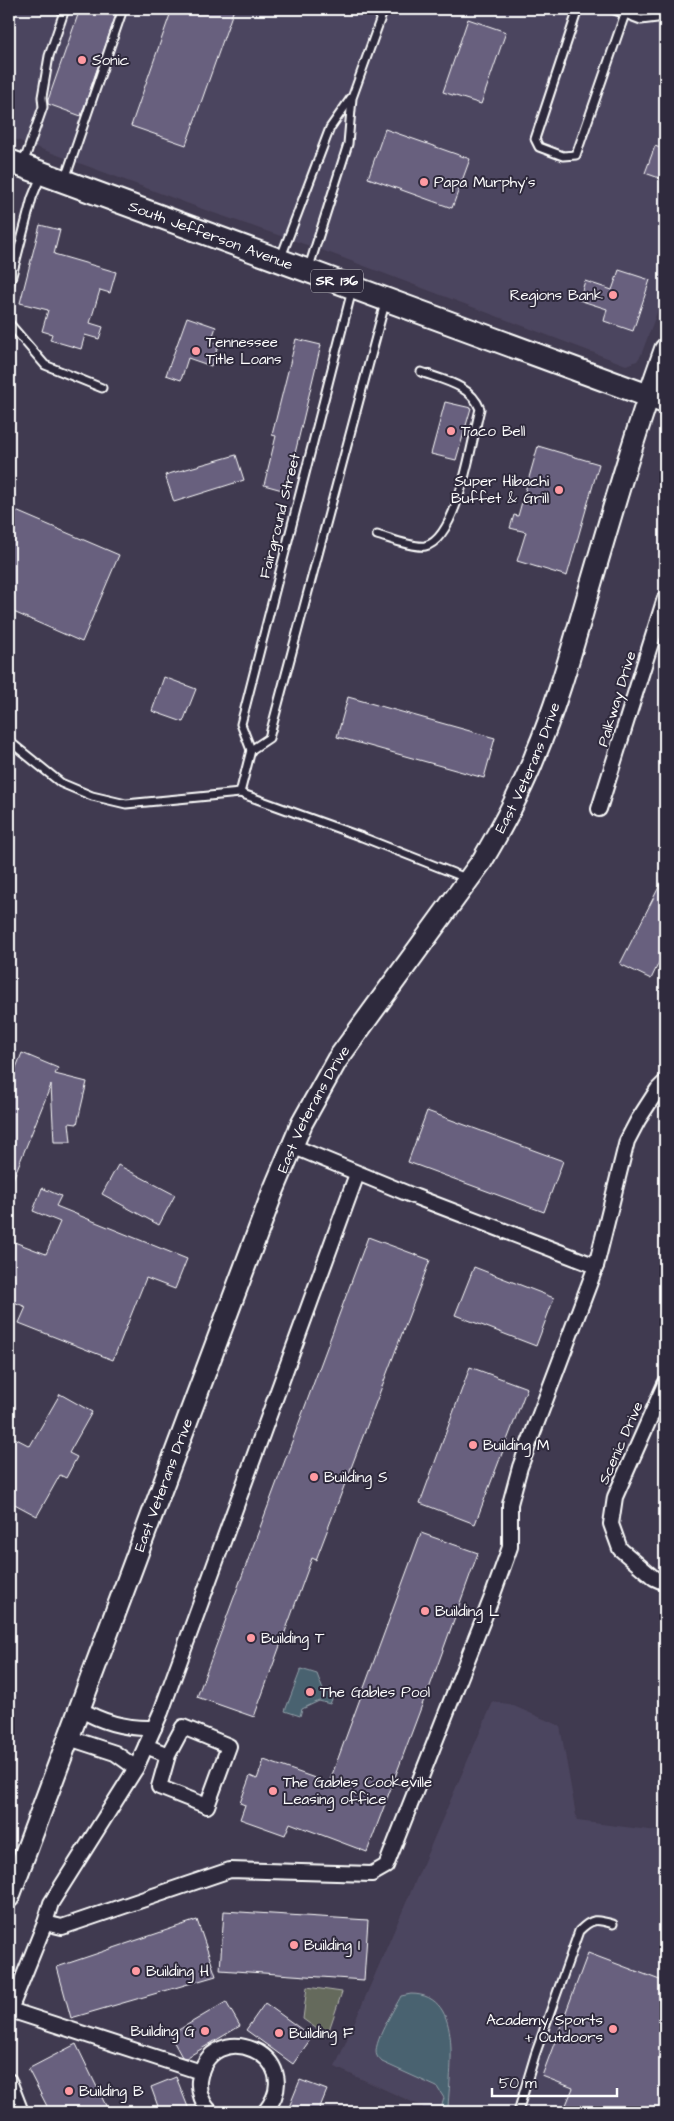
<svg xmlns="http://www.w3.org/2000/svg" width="674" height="2121" font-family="'Architects Daughter',sans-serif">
  <rect width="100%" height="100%" fill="#403a50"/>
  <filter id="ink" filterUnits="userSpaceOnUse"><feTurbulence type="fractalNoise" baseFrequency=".02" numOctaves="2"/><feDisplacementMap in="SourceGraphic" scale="10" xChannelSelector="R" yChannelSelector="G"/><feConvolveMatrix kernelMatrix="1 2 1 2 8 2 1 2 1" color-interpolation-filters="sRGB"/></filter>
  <g filter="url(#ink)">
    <g fill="#4c455e">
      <path d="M9 9H665V291L641 355 637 361 626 365 330 253 208 211 9 137Z"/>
      <path d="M493 1702 509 1704 560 1726 577 1821 665 1832V2112H421L423 2107 335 2067Z"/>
    </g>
    <path fill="#656a5c" stroke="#b2b4ae" d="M307 1987 342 1992 327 2036 303 2019Z"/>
    <g fill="#496270" stroke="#92a1a9">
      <path d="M301 1669 317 1674 323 1690 334 1694 330 1704 319 1701 302 1709 300 1716 285 1711Z"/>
      <path d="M411 1994C467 1994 448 2078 448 2112H440L444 2098 437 2087 382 2062C381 2060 378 2059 377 2056 371 2045 395 2008 401 1996Z"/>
    </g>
    <g fill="#68607e" stroke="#fff">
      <path d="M80 9H99L116 15 81 116 48 104V100Z"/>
      <path d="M172 9H234L186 145 131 126Z"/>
      <path d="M468 19 506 32 481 104 443 92Z"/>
      <path d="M385 129 470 159 452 208 368 178Z"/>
      <path d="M655 146 665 150V180L645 173Z"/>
      <path d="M40 225 60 230 54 254 116 272 110 293 100 290 90 323 103 327 99 339 85 335 81 349 50 340 52 334 42 331 48 310 20 303Z"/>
      <path d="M619 270 650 280 633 331 604 321 607 309 579 300 585 281 612 290Z"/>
      <path d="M187 317 216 327 211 341 219 344 211 366 188 358 181 380 166 375Z"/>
      <path d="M296 339 321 345 286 491 264 485 276 436 272 435Z"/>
      <path d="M445 402 471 408 456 460 431 454Z"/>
      <path d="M538 446 599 464 567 576 517 561 526 532 510 528 514 515 518 516Z"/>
      <path d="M236 455 244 480 174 502 165 475Z"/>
      <path d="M9 508 119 555 82 642 9 610Z"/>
      <path d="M164 677 196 689 183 722 152 711Z"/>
      <path d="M348 697 495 738 484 778 337 737Z"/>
      <path d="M665 875V950L651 979 620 964Z"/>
      <path d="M22 1053 58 1068 55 1074 87 1082 77 1124 69 1123 71 1142H54L51 1085 9 1189V1085Z"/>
      <path d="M427 1111 563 1161 544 1212 408 1162Z"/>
      <path d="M118 1165 175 1195 159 1225 102 1194Z"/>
      <path d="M42 1188 61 1196 56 1206 187 1259 175 1289 146 1278 113 1360 19 1323 26 1307 9 1300V1240L46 1254 60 1222 33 1211Z"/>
      <path d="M368 1237 430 1260 316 1560 312 1558 254 1717 197 1697Z"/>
      <path d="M474 1267 554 1298 536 1346 455 1315Z"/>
      <path d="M470 1367 527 1388 475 1524 420 1503Z"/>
      <path d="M60 1394 92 1412 69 1453 77 1457 66 1478 60 1475 37 1516 9 1501V1435L30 1446Z"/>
      <path d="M421 1533 478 1553 429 1689H428L367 1852 290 1823 285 1835 240 1819 245 1805 240 1803 250 1776 257 1779 264 1760 329 1783Z"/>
      <path d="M224 1911 368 1920 364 1980 220 1970Z"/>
      <path d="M197 1920 216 1976 71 2018 57 1967Z"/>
      <path d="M588 1953 665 1982V2112H563L573 2088 542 2076Z"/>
      <path d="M226 2002 240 2026 186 2058 182 2057 170 2035Z"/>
      <path d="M265 2003 312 2037 293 2064 246 2030Z"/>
      <path d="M76 2044 109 2112H50L28 2069Z"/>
      <path d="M176 2077 190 2112H160L151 2087Z"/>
      <path d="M300 2080 327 2090 318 2112H287Z"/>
    </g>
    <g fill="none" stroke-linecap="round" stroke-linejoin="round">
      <defs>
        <g id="lane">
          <path d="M578 9 535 139 539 147 563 156 576 155 625 14"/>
          <path d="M612 9 641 20 665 17"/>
          <path d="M23 164 43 107 42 97 49 56 65 9"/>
          <path d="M65 179 123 9"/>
          <path d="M281 257 330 128 351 98"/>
          <path d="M309 267 348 144 352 98 384 9"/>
          <path d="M9 287 32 198 41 176"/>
          <path d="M9 323 45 365 102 388"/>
          <path d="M377 535C388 538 414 548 425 546 458 539 472 439 480 409 471 385 443 380 421 372"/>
          <path d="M9 741 61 783 92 796 126 804 240 793 362 837 466 878"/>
          <path d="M251 750 269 738 385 303"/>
          <path d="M240 793 251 750 241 724 352 290"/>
          <path d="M518 2112 535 2055 579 1931C592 1918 596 1919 613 1924"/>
        </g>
        <g id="street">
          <path d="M599 809 665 598"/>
          <path d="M292 1146 416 1197 596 1266"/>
          <path d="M665 1384 615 1497 611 1524 620 1549 654 1578 665 1583"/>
          <path d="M80 1709C103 1723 127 1729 154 1728"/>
          <path d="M69 1738 115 1753 136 1768 51 1903 45 1923 62 1927 230 1870 372 1874 386 1866 492 1597 510 1547V1504L520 1467 596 1266 627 1141 638 1120 658 1089 665 1082"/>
          <path d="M146 1746 168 1755 159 1787 207 1806 229 1746 183 1727 168 1755"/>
          <path d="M136 1768 161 1712 357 1174"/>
          <path d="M45 1923 10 2010 201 2072"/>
          <path d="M9 2081 21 2112"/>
          <path d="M211 2112C203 2105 198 2092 199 2081 209 2013 311 2055 265 2112"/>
        </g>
        <g id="secondary">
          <path id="s1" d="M9 1897 272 1194 302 1123 337 1060 482 861C502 827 521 792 535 756 557 704 572 649 588 594 612 512 636 429 665 349"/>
        </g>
        <g id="primary">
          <path id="s2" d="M9 161 665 402"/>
        </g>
      </defs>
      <use href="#lane" stroke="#fff" stroke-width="11"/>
      <use href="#street" stroke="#fff" stroke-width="18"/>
      <use href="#secondary" stroke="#fff" stroke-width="24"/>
      <use href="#primary" stroke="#fff" stroke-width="26"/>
      <use href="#lane" stroke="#2f2a3d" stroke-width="7"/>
      <use href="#street" stroke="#2f2a3d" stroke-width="14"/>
      <use href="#secondary" stroke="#2f2a3d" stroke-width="20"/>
      <use href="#primary" stroke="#2f2a3d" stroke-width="22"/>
    </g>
  </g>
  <g fill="#ff9aa2" stroke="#2f2a3d" stroke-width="2">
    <circle cx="82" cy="60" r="5"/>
    <circle cx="424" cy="182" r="5"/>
    <circle cx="613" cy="295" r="5"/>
    <circle cx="196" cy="351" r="5"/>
    <circle cx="451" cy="431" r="5"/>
    <circle cx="559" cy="490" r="5"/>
    <circle cx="473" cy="1445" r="5"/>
    <circle cx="314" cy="1477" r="5"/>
    <circle cx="425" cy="1611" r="5"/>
    <circle cx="251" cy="1638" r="5"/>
    <circle cx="310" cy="1692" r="5"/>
    <circle cx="273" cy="1791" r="5"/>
    <circle cx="294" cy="1945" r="5"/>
    <circle cx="136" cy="1971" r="5"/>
    <circle cx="613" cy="2029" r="5"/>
    <circle cx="205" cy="2031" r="5"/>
    <circle cx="279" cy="2033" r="5"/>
    <circle cx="69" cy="2091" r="5"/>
  </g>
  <g text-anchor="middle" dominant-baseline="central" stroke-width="4" stroke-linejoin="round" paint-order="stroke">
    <rect fill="#2f2a3d" stroke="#c1bfc5" stroke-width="1" x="311" y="269.5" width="52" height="23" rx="4"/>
    <g font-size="14" font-weight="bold" fill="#fff">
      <text x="337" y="281">SR 136</text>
    </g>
    <g font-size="15" fill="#fff" stroke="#2f2a3d" text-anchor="start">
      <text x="92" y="60">Sonic</text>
      <text x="434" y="182">Papa Murphy's</text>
      <text x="603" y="295" text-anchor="end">Regions Bank</text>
      <text x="206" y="342">Tennessee<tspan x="206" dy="17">Title Loans</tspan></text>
      <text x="461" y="431">Taco Bell</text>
      <text x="549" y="481" text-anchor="end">Super Hibachi<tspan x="549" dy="17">Buffet &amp; Grill</tspan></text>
      <text x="483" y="1445">Building M</text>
      <text x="324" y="1477">Building S</text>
      <text x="435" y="1611">Building L</text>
      <text x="261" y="1638">Building T</text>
      <text x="320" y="1692">The Gables Pool</text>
      <text x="283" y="1782">The Gables Cookeville<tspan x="283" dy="17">Leasing office</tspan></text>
      <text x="304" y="1945">Building I</text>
      <text x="146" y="1971">Building H</text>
      <text x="603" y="2020" text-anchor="end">Academy Sports<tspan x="603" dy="17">+ Outdoors</tspan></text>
      <text x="195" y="2031" text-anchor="end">Building G</text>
      <text x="289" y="2033">Building F</text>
      <text x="79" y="2091">Building B</text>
    </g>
    <g font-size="15" fill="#fff" stroke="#2f2a3d">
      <text stroke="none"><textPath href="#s2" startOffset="215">South Jefferson Avenue</textPath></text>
      <text transform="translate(280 516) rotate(-76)">Fairground Street</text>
      <text transform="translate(617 699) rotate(-73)">Palkway Drive</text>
      <text stroke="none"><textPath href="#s1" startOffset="1250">East Veterans Drive</textPath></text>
      <text stroke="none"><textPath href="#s1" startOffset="845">East Veterans Drive</textPath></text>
      <text transform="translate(621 1443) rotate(-66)">Scenic Drive</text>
      <text stroke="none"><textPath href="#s1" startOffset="440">East Veterans Drive</textPath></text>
    </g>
  </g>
  <rect width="674" height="2121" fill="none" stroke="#2f2a3d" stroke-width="30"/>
  <rect x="15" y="15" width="644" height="2091" fill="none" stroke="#fff" stroke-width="2" filter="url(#ink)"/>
  <path d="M492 2088v8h125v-8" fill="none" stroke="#ffffff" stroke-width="2.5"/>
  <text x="499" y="2088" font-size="15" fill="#ffffff" stroke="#2f2a3d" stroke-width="4" paint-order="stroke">50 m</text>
</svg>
